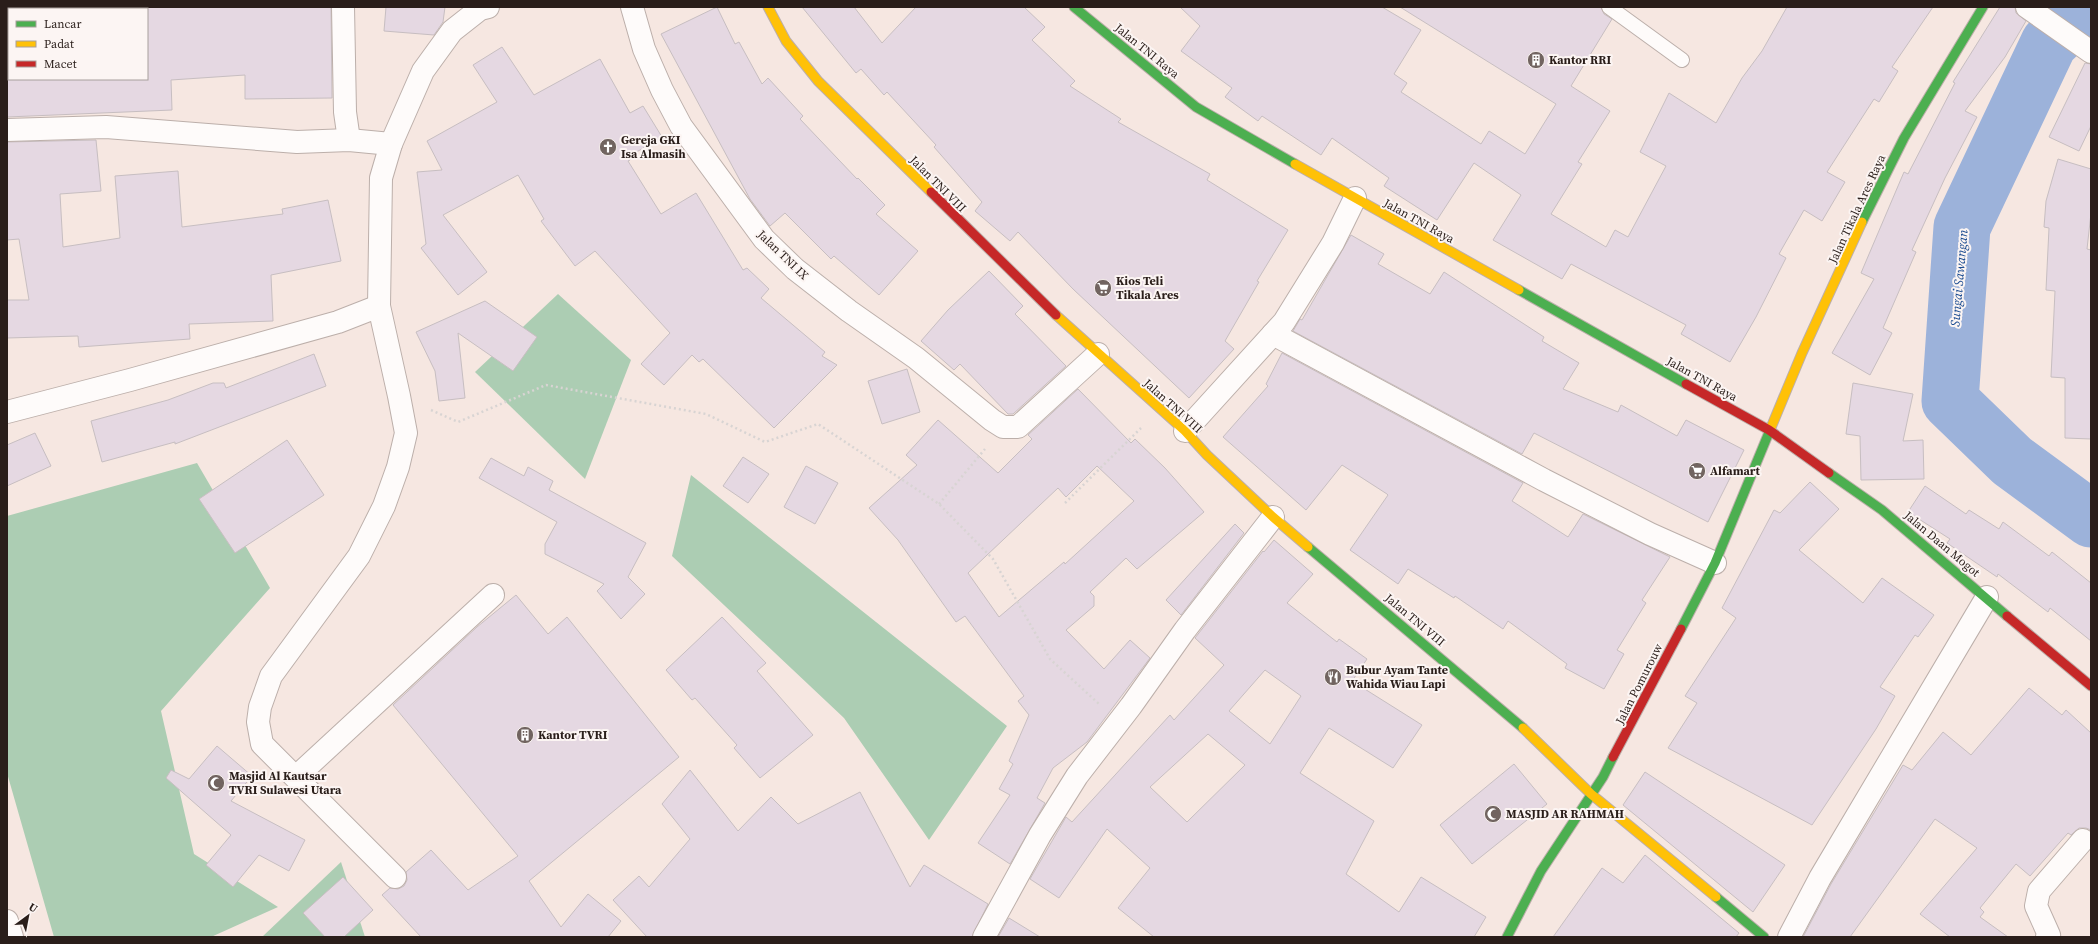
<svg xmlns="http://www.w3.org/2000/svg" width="2098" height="944" font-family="'Source Serif 4',serif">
  <rect width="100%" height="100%" fill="#f6e7e1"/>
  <g fill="#accdb3">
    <path d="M558 294 631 360 585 479 475 372Z"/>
    <path d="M197 463 270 588 161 711 194 854 278 907 211 937H54L7 773V516Z"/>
    <path d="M691 475 1007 726 929 840 844 718 672 556Z"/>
    <path d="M341 862 365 937H262Z"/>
  </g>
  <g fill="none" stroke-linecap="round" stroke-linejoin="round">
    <path stroke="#9cb2da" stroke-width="57" d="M2087 7 2049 43 1962 227 1950 401 2012 461 2091 519"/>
  </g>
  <g fill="#e5d8e2" stroke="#c7bec1" fill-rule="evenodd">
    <path d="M147 7H331L332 98 245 99V75L171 80 172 110 7 117V79H147Z"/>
    <path d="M386 7H445L443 22 434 35 384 31Z"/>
    <path d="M717 7 735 44 739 42 762 84 768 78 803 116 800 119 857 179 858 178 885 205 876 214 918 251 879 295 834 256 831 259 785 213 770 226 750 199 661 34Z"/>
    <path d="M802 7H854L882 43 916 7H1024L1045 27 1032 40 1075 81 1070 86 1121 119 1118 122 1210 174 1207 180 1288 230 1257 281 1259 282 1225 341 1234 349 1189 398 1073 289 1018 232 1010 241 975 211 982 202 934 147 936 145 887 92 884 95 861 69 856 73Z"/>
    <path d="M1180 7H1382L1421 30 1394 74 1407 83 1401 92 1481 144 1489 131 1525 154 1556 104 1400 7H1601L1604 14 1612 19 1571 86 1610 111 1578 162 1582 164 1551 214 1606 247 1615 230 1628 237 1666 166 1640 152 1669 93 1716 123 1742 78 1762 51 1787 7H1933L1892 67 1898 71 1879 102 1874 99 1827 172 1845 182 1822 221 1804 210 1779 254 1786 258 1756 317 1730 362 1681 334 1686 325 1571 264 1562 279 1493 240 1521 195 1474 163 1437 220 1384 186 1389 178 1332 138 1321 155 1262 116 1258 121 1225 97 1232 88 1181 51 1200 26Z"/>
    <path d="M2000 7H2015L2016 13 2026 21 2005 57 1965 111 1977 117 1945 178 1912 250 1916 252 1883 328 1892 333 1870 375 1832 353 1874 279 1861 273 1904 172 1908 174 1955 83 1953 82Z"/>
    <path d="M502 47 534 95 600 59 630 113 643 106 662 137 628 157 630 160 628 161 661 214 696 193 743 270 747 268 769 289 761 298 825 352 822 356 837 365 774 428 703 359 699 362 692 355 664 385 641 364 670 333 595 251 575 266 541 221 544 219 518 175 443 215 487 272 458 295 421 248 426 244 417 172 442 170 427 141 497 102 473 65Z"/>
    <path d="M2085 63 2091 64V126L2079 151 2049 137Z"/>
    <path d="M96 140 101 191 60 194 63 247 120 238 115 176 178 171 182 227 283 214 282 209 328 200 341 261 271 275 273 321 189 324 190 339 79 347 78 336 7 338V300H29L19 239 7 240V142Z"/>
    <path d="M2058 159 2091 169V213L2087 249 2091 250V439L2065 438V378L2051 377 2055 291 2046 290 2049 228 2044 227 2046 201Z"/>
    <path d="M1351 235 1384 254 1378 264 1430 294 1444 272 1544 337 1542 341 1579 363 1563 389 1618 412 1621 405 1677 436 1686 420 1744 450 1708 522 1534 433 1522 454 1293 331 1300 319 1302 320Z"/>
    <path d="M989 271 1023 306 1015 314 1066 366 1013 414H1008L960 364 954 370 921 341 948 310Z"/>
    <path d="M485 301 537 337 513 371 458 333 465 398 439 401 435 371 416 332Z"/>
    <path d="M1282 353 1523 483 1512 501 1568 537 1583 514 1670 557 1642 600 1646 603 1617 650 1624 654 1604 689 1565 668 1567 664 1508 621 1503 629 1455 596 1454 598 1408 569 1398 584 1350 550 1388 495 1387 494 1342 465 1306 510 1223 437 1268 386 1266 384Z"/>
    <path d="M314 354 326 386 175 444V442L102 462 91 421 168 400 213 383H224L226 388Z"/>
    <path d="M907 369 920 412 882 424 868 381Z"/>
    <path d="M1853 383 1913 394 1903 441 1923 440 1924 479 1861 480 1860 436 1846 434Z"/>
    <path d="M1078 389 1131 443 1135 439 1165 468 1204 512 1137 569 1126 558 1090 592 1094 596V606L1066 630 1104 669 1130 640 1150 658 1087 742 1053 768 1037 798 1045 803 1010 864 978 843 1010 795 999 789 1013 764 1009 761 1029 715 1018 701 1024 696 965 616 956 622 898 540 869 508 917 465 906 455 938 420 998 473 1032 439 1028 435ZM1097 466 1134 501 1065 564 1064 562 999 617 968 573 1058 488 1066 497Z"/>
    <path d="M35 433 51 466 7 486V445Z"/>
    <path d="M287 440 324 495 235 553 199 499Z"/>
    <path d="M743 457 769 474 748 503 723 486Z"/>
    <path d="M491 458 524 476 528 467 553 481 549 490 646 543 628 577 645 594 621 619 597 591 604 584 545 554V544L557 522 479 478Z"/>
    <path d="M806 466 838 483 815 524 784 507Z"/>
    <path d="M1810 482 1839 509 1799 550 1863 603 1882 578 1934 615 1918 637 1915 635 1880 687 1895 696 1876 729 1812 825 1668 748 1697 703 1685 696 1736 618 1722 608 1774 510 1780 513Z"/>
    <path d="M1925 486 1966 514 1969 510 1999 529 2003 522 2049 556 2052 552 2091 583V641L2050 608 2048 612 1998 574 1997 577 1947 543 1950 539 1908 512Z"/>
    <path d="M1235 524 1244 533 1181 615 1166 600Z"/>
    <path d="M1274 540 1313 574 1287 603 1337 642 1339 639 1367 659 1352 681 1422 725 1393 768 1329 728 1300 773 1374 821 1346 874 1399 912 1421 877 1486 917 1474 937H1154L1118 908 1150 868 1107 829 1059 898 1030 879 1066 817 1072 822 1170 715 1174 720 1224 665 1195 638 1263 551 1264 552ZM1265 670 1301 696 1270 744 1229 711ZM1208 734 1245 765 1187 822 1150 787Z"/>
    <path d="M516 595 548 634 567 617 679 757 529 881 561 927 588 894 621 921 608 937H421L382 895 390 888 398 889 404 886 407 880 406 872 431 850 468 890 518 856 393 705 477 627Z"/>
    <path d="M722 617 766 663 757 671 813 735 760 778 734 748 737 745 695 698 692 700 666 670Z"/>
    <path d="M2029 688 2062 715 2066 710 2091 733V830L2086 828H2079L2071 835 2068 833 2030 876 2016 864 1980 908 1984 912 1980 917 2008 937H1950L1920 914 1977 848 1935 819 1850 937H1803L1831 884 1903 765 1912 770 1943 732 1971 755Z"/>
    <path d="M217 746 252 776 231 801 305 840 289 871 259 855 233 887 206 865 231 835 166 778 171 770 189 779Z"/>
    <path d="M1514 764 1547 804 1472 864 1440 825Z"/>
    <path d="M690 770 738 831 771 797 798 824 860 792 910 887 924 865 988 904 972 937H647L613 900 639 876 649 887 690 839 662 804Z"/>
    <path d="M1645 772 1785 865 1753 912 1623 805Z"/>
    <path d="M1645 855 1739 933 1736 937H1553L1602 868 1623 883Z"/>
    <path d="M343 877 373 910 344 937H325L303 913Z"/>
    <path d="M1009 918 1040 937H998Z"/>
  </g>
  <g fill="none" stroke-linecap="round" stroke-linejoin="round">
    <defs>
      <path id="lane" d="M1609 7 1682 60"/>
      <g id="street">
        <path d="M343 7 345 112 349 140"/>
        <path d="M632 7 644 49 662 90 681 126 764 239 795 269 849 311 916 358 992 420 1003 427H1018L1098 354"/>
        <path d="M2027 7 2091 52"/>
        <path d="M7 130 106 127 297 142 349 140 391 144"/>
        <path d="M1273 334 1544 480 1650 534 1715 563"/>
        <path d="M7 412 130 380 338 322 379 306"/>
        <path d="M1185 431 1284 322 1333 243 1355 198"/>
        <path d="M296 777 493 595"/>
        <path d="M395 877 262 744 258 722 260 707 271 676 359 556 384 506 398 467 406 433 399 396 379 306 381 178 391 144 423 71 452 31 480 9 488 7"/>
        <path d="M7 921 12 937"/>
        <path d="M984 937 1040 835 1077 776 1131 706 1185 630 1273 517"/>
        <path d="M1789 937 1820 878 1987 597"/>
        <path d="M2047 937 2049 935 2036 906 2039 891 2083 840"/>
      </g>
      <g id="fast">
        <path d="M1074 7 1196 107 1295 164"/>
        <path d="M1862 222 1904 138 1983 7"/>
        <path d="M1519 290 1686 384"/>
        <path d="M1829 473 1882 510 2007 616"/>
        <path d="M1308 547 1523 728"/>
        <path d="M1681 629 1715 563 1770 430"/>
        <path d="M1716 897 1764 937"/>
        <path d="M1507 937 1541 871 1603 777 1613 757"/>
      </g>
      <g id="slow">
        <path d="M768 7 786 41 818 81 931 192"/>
        <path d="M1295 164 1519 290"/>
        <path d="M1056 315 1185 431 1207 455 1273 517 1308 547"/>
        <path d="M1770 430 1802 353 1862 222"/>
        <path d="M1523 728 1591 794 1716 897"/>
      </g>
      <g id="jam">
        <path d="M931 192 1056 315"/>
        <path d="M1686 384 1769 430 1829 473"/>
        <path d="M2007 616 2091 686"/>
        <path d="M1613 757 1681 629"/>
      </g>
    </defs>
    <use href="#lane" stroke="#bcafaa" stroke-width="16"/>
    <use href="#street" stroke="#bcafaa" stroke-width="24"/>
    <use href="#fast" stroke="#bcafaa" stroke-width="11"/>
    <use href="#slow" stroke="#bcafaa" stroke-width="11"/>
    <use href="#jam" stroke="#bcafaa" stroke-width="11"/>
    <g stroke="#d8d4d3" stroke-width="2.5" stroke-dasharray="2 3" stroke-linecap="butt">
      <path d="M431 410 458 422 546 385 706 414 765 442 818 424 939 504 993 559 1050 659 1099 704"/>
      <path d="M1065 503 1141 428"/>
      <path d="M939 504 985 449"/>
    </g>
    <use href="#lane" stroke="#fefbfa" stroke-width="14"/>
    <use href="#street" stroke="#fefbfa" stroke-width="22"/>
    <use href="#fast" stroke="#4caf50" stroke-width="9"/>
    <use href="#slow" stroke="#ffc107" stroke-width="9"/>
    <use href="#jam" stroke="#c62828" stroke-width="9"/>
  </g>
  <defs>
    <symbol id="building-disc" viewBox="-11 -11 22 22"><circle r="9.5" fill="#716460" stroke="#fcf5f3"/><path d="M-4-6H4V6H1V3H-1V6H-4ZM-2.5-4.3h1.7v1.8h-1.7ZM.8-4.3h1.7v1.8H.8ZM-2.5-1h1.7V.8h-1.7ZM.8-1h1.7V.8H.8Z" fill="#fff"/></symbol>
    <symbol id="church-disc" viewBox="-11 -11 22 22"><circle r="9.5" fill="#716460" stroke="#fcf5f3"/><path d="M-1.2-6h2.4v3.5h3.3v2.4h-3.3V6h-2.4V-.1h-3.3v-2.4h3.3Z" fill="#fff"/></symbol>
    <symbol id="supermarket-disc" viewBox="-11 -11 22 22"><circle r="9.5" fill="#716460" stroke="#fcf5f3"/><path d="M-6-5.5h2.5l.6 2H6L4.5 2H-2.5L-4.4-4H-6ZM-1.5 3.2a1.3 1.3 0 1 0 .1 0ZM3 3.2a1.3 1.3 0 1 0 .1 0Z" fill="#fff"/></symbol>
    <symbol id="restaurant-disc" viewBox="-11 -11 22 22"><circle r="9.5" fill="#716460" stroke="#fcf5f3"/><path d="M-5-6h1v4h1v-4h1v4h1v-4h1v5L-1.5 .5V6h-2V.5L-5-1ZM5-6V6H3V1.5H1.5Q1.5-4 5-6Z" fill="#fff"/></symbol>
    <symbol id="mosque-disc" viewBox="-11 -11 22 22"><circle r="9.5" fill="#716460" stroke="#fcf5f3"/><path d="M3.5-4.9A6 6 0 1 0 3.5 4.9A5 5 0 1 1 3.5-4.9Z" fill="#fff"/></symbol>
  </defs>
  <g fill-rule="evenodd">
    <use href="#building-disc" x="1526" y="50" width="20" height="20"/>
    <use href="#church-disc" x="598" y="137" width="20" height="20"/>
    <use href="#supermarket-disc" x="1093" y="278" width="20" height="20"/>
    <use href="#supermarket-disc" x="1687" y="461" width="20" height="20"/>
    <use href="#restaurant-disc" x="1323" y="667" width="20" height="20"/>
    <use href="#building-disc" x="515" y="725" width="20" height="20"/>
    <use href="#mosque-disc" x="206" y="773" width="20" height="20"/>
    <use href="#mosque-disc" x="1483" y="804" width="20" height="20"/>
  </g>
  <g text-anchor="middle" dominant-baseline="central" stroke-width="4" stroke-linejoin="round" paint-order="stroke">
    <g font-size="12" fill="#2a1e1a" stroke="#fcf5f3">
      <text transform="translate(1147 51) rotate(39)">Jalan TNI Raya</text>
      <text transform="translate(938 184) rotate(45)">Jalan TNI VIII</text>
      <text transform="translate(1857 209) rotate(-65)">Jalan Tikala Ares Raya</text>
      <text transform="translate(1419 221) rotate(29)">Jalan TNI Raya</text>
      <text transform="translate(783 255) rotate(44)">Jalan TNI IX</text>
      <text transform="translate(1702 379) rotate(29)">Jalan TNI Raya</text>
      <text transform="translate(1173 406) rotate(42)">Jalan TNI VIII</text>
      <text transform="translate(1942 544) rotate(40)">Jalan Daan Mogot</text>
      <text transform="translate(1415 620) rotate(40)">Jalan TNI VIII</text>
      <text transform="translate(1639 684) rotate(-63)">Jalan Pomurouw</text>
    </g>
    <g font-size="12" font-weight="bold" fill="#2a1e1a" stroke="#fcf5f3" text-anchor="start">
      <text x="1549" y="60">Kantor RRI</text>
      <text x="621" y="140">Gereja GKI<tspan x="621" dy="14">Isa Almasih</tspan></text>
      <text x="1116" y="281">Kios Teli<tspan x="1116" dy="14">Tikala Ares</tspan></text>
      <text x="1710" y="471">Alfamart</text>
      <text x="1346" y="670">Bubur Ayam Tante<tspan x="1346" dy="14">Wahida Wiau Lapi</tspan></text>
      <text x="538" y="735">Kantor TVRI</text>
      <text x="229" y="776">Masjid Al Kautsar<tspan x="229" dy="14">TVRI Sulawesi Utara</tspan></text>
      <text x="1506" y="814">MASJID AR RAHMAH</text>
    </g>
    <g font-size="13" font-style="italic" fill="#194a90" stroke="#fcf5f3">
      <text transform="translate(1959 278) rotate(-85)">Sungai Sawangan</text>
    </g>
  </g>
  <rect width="2098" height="944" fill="none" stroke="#2a1e1a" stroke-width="16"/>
  <rect x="8" y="8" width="140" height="72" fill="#fcf5f3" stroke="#a89f9c"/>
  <rect x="16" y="21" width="20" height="6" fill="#4caf50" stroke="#a89f9c"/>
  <text x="44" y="28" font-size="12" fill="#2a1e1a">Lancar</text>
  <rect x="16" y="41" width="20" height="6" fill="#ffc107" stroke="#a89f9c"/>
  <text x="44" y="48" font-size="12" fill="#2a1e1a">Padat</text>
  <rect x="16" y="61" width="20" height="6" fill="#c62828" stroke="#a89f9c"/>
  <text x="44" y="68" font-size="12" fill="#2a1e1a">Macet</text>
  <g transform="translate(28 916) rotate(32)" stroke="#fcf5f3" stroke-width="3" paint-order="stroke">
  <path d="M0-3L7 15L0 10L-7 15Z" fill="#2a1e1a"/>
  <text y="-6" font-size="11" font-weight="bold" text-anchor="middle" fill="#2a1e1a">U</text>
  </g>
</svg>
